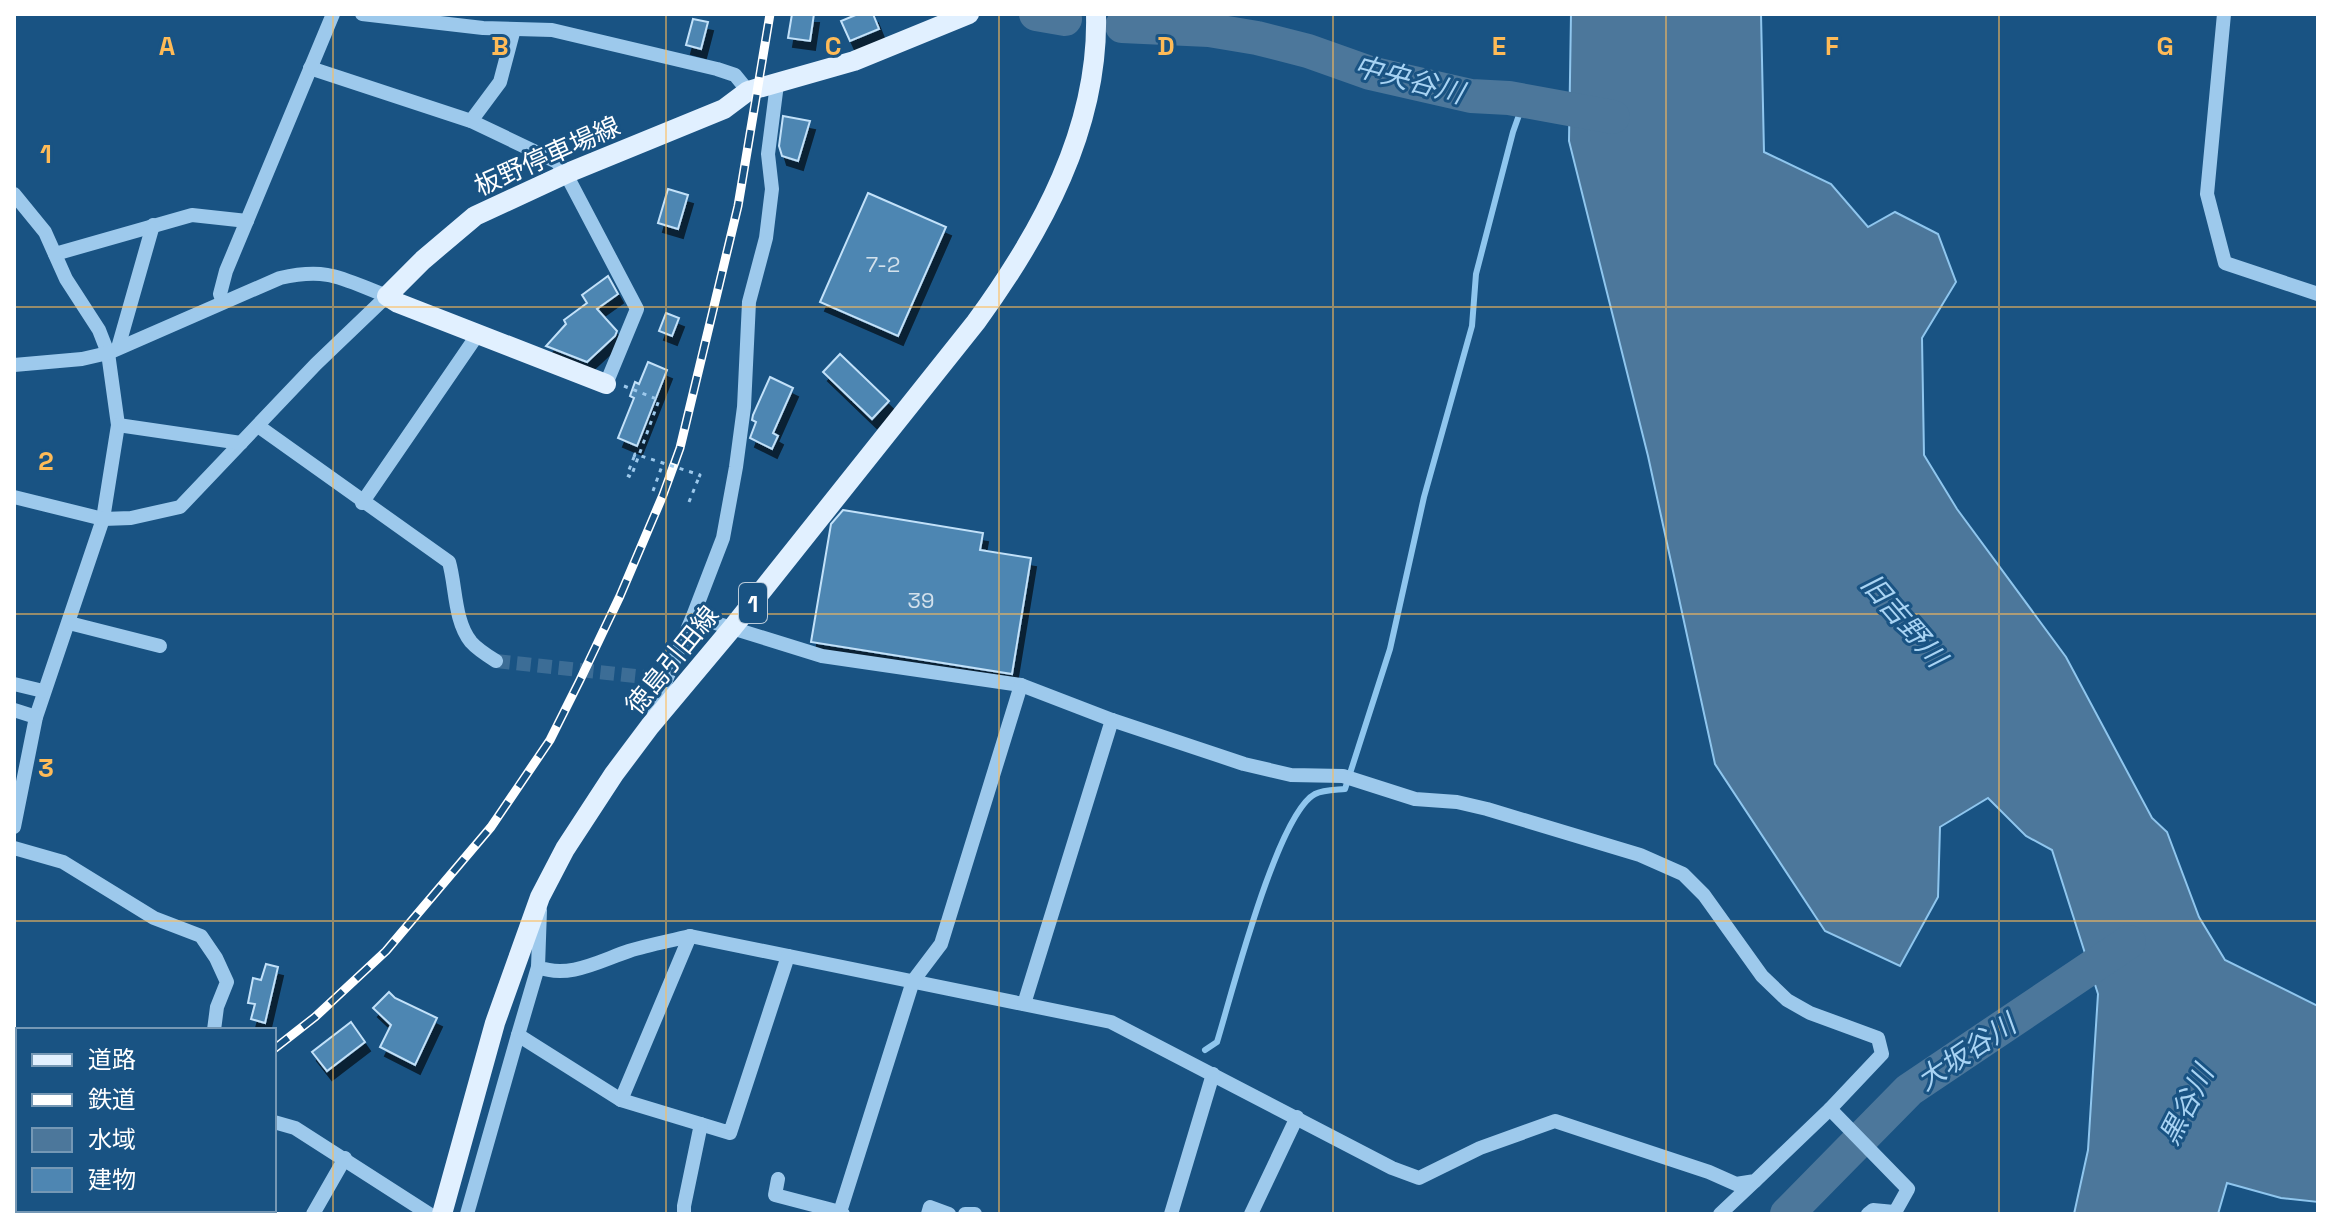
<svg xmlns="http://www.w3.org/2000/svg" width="2332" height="1228" font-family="'Space Grotesk','Noto Sans JP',sans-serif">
  <defs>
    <filter id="shadow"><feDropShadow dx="5" dy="9" stdDeviation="0" flood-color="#0009"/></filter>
  </defs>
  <rect width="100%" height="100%" fill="#195383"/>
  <path fill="#4c779b" stroke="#8fc6ee" stroke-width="2" d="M1571 14H1761L1764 152 1831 184 1868 227 1895 212 1938 234 1956 282 1922 338 1924 455 1957 509 2066 657 2152 818 2167 832 2199 917 2225 960 2318 1006V1202L2281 1198 2227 1183 2218 1214H2074L2088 1150 2098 994 2052 850 2026 836 1988 798 1940 827 1938 897 1900 966 1825 931 1715 764 1648 456 1569 141Z"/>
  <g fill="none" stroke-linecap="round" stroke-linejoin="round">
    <path stroke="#8fc6ee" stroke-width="6" d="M1205 1050 1217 1042C1231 997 1277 814 1315 794 1323 790 1336 790 1345 789L1390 649 1424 497 1472 326 1476 274 1513 132 1524 101"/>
    <g stroke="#4c779b" stroke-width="34">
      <path d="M1036 14 1065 19"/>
      <path d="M1122 26 1209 30 1257 38 1308 51 1370 73 1471 96 1509 98 1613 117"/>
      <path d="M1787 1214 1909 1090 2129 942"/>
    </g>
  </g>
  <g fill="#4e86b2" stroke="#c2e1f9" stroke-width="2" filter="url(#shadow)">
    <path d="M792 14H814L810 41 788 38Z"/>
    <path d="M858 14H873L879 29 850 41 841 21Z"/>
    <path d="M693 19 708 22 701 49 686 45Z"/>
    <path d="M783 116 810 121 798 161 782 156 779 146Z"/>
    <path d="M668 189 688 195 678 229 658 223Z"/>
    <path d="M868 193 946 227 898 336 820 302Z"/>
    <path d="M608 276 618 294 597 309 617 331 615 336 587 362 546 346 566 324 564 320 587 303 582 295Z"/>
    <path d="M666 313 679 318 672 336 659 331Z"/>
    <path d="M840 354 889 401 872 419 823 372Z"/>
    <path d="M648 362 667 370 637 446 618 438 634 398 630 396 635 382 639 384Z"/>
    <path d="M770 377 793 388 773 433 778 436 772 449 750 438 756 422 752 420 753 415Z"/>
    <path d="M843 510 983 533 980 550 1031 558 1012 674 811 642 831 524Z"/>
    <path d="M266 964 278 967 265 1023 251 1019 255 1004 248 1003 253 978 261 980Z"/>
    <path d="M389 992 395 998 437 1018 415 1065 380 1047 391 1025 373 1008Z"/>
    <path d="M351 1022 365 1042 327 1071 312 1052Z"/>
  </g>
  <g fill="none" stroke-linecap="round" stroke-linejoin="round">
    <path stroke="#3c6d96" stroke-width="14" stroke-dasharray="14 7" stroke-linecap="butt" d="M496 661 653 678"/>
    <g stroke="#9dc9ec" stroke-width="3" stroke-dasharray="4 6" stroke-linecap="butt">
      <path d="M624 386 659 400 631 477 627 475 634 457"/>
      <path d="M653 491 663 463"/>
      <path d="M689 502 699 477"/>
    </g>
    <g stroke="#9dc9ec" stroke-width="14">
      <path d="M362 14 483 28 552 30 717 69 735 75 748 91"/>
      <path d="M2224 14 2207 194 2225 263 2318 294"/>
      <path d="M310 68 471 121 557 162 566 174 637 309 606 384"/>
      <path d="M471 121 500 82 514 29"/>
      <path d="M14 194 45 232 66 279 99 330 108 353 118 425 103 519 36 717 14 827"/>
      <path d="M55 254 192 215 247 221"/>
      <path d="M223 302 220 294 226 271 333 14"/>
      <path d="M118 348 153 225"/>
      <path d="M14 365 82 359 108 353 280 278C329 267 342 279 387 296L316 364 180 507 131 518 103 519 14 497"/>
      <path d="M118 425 241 443"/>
      <path d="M258 426 449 562C456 586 454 621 471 642 477 649 488 656 496 661"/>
      <path d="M362 503 478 334"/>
      <path d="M693 616 723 538 736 467 744 407 749 302 766 238 772 189 768 154 777 84"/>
      <path d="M69 623 160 646"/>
      <path d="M653 678 666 680 654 715"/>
      <path d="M14 684 43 691"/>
      <path d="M14 710 36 717"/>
      <path d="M14 848 63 862 154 918 201 936 216 958 227 982 217 1007 214 1030"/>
      <path d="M540 910 538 967C569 979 599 961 629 951 648 945 670 941 690 936L1111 1022 1392 1168 1419 1178 1480 1148 1555 1121 1709 1172 1736 1184 1755 1181 1830 1109 1882 1054 1878 1038 1810 1013 1787 1000 1762 976 1704 895 1683 874 1640 855 1487 809 1457 802 1415 799 1343 776 1291 775 1244 764 1112 720 1021 685 822 656 693 616 666 680"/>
      <path d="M538 967 518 1035 621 1100 730 1133 788 956"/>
      <path d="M1024 1004 1112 720"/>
      <path d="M621 1100 690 936"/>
      <path d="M1830 1109 1908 1189 1894 1214"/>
      <path d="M274 1122 295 1128 429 1214"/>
      <path d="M14 1133 18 1132"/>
      <path d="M778 1179 775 1195 840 1212"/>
      <path d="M124 1210 130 1214"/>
      <path d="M78 1214 79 1210"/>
      <path d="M313 1214 345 1158"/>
      <path d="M467 1214 518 1035"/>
      <path d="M684 1214V1206L701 1124"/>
      <path d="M843 1214 840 1212 913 981 941 944 1021 685"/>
      <path d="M928 1214 930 1207 949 1214"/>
      <path d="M965 1214H975"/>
      <path d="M1171 1214 1213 1074"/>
      <path d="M1251 1214 1297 1117"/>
      <path d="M1720 1214 1755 1181"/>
      <path d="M1868 1214 1873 1210 1894 1212"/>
    </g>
    <g stroke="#e1f0ff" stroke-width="20">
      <path d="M606 384 398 303 387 296 423 260 475 216 570 172 724 109 748 91 854 61 969 14"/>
      <path d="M442 1214 495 1023 540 897 565 849 614 774 650 726 733 627 976 322C1041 233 1099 128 1096 14"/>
    </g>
    <defs>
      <g id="rail">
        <path d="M274 1049 315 1017 386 951 491 827 550 740 580 680 620 596 663 495 680 448 738 206 770 14"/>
        <path d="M14 1144H18"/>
      </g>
    </defs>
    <use href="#rail" stroke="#fff" stroke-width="9"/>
    <use href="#rail" stroke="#195383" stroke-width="6" stroke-dasharray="18" stroke-linecap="butt"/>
    <path stroke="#9dc9ec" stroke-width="3" stroke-dasharray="4 6" stroke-linecap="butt" d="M634 457 635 454 700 475 699 477"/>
  </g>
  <path fill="none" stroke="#ffbb57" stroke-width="2" stroke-opacity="0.55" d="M333 14V1214M666 14V1214M999 14V1214M1333 14V1214M1666 14V1214M1999 14V1214M14 307H2318M14 614H2318M14 921H2318"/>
  <g text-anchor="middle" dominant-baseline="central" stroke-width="6" stroke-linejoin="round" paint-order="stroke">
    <g font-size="22" fill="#d3e1ec">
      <text x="883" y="264">7-2</text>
      <text x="921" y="600">39</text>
    </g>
    <rect fill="#195383" stroke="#bacbda" stroke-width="2" x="739" y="583" width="28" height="40" rx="6"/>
    <g font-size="24" font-weight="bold" fill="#fff">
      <text x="753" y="603">1</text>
    </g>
    <g font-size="26" fill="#fff" stroke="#195383">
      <text transform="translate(547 156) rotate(-24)">板野停車場線</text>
      <text transform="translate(672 660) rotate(-51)">徳島引田線</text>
    </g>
    <g font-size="28" font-style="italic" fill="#a8d3f3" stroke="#195383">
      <text transform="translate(1409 79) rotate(15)">中央谷川</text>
      <text transform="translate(1904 620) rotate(49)">旧吉野川</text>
      <text transform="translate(1966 1052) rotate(-34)">大坂谷川</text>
      <text transform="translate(2186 1105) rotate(-63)">黒谷川</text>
    </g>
  </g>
  <g font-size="26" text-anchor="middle" font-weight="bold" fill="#ffbb57" stroke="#195383" stroke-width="6" stroke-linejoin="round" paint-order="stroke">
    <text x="167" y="55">A</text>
    <text x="500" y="55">B</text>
    <text x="833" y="55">C</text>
    <text x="1166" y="55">D</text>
    <text x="1499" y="55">E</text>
    <text x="1832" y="55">F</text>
    <text x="2165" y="55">G</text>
    <text x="46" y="163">1</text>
    <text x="46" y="470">2</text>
    <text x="46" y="777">3</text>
  </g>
  <rect width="2332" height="1228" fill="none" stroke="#ffffff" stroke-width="32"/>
  <rect x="16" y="1028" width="260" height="184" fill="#195383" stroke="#7598b5" stroke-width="2"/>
  <rect x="32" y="1054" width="40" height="12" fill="#e1f0ff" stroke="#7598b5" stroke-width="2"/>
  <text x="88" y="1068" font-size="24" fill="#ffffff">道路</text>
  <rect x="32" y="1094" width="40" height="12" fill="#ffffff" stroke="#7598b5" stroke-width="2"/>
  <text x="88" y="1108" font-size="24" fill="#ffffff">鉄道</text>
  <rect x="32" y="1128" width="40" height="24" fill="#4c779b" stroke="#7598b5" stroke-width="2"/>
  <text x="88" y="1148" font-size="24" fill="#ffffff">水域</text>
  <rect x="32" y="1168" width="40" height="24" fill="#4e86b2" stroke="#7598b5" stroke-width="2"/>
  <text x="88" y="1188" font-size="24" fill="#ffffff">建物</text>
</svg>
